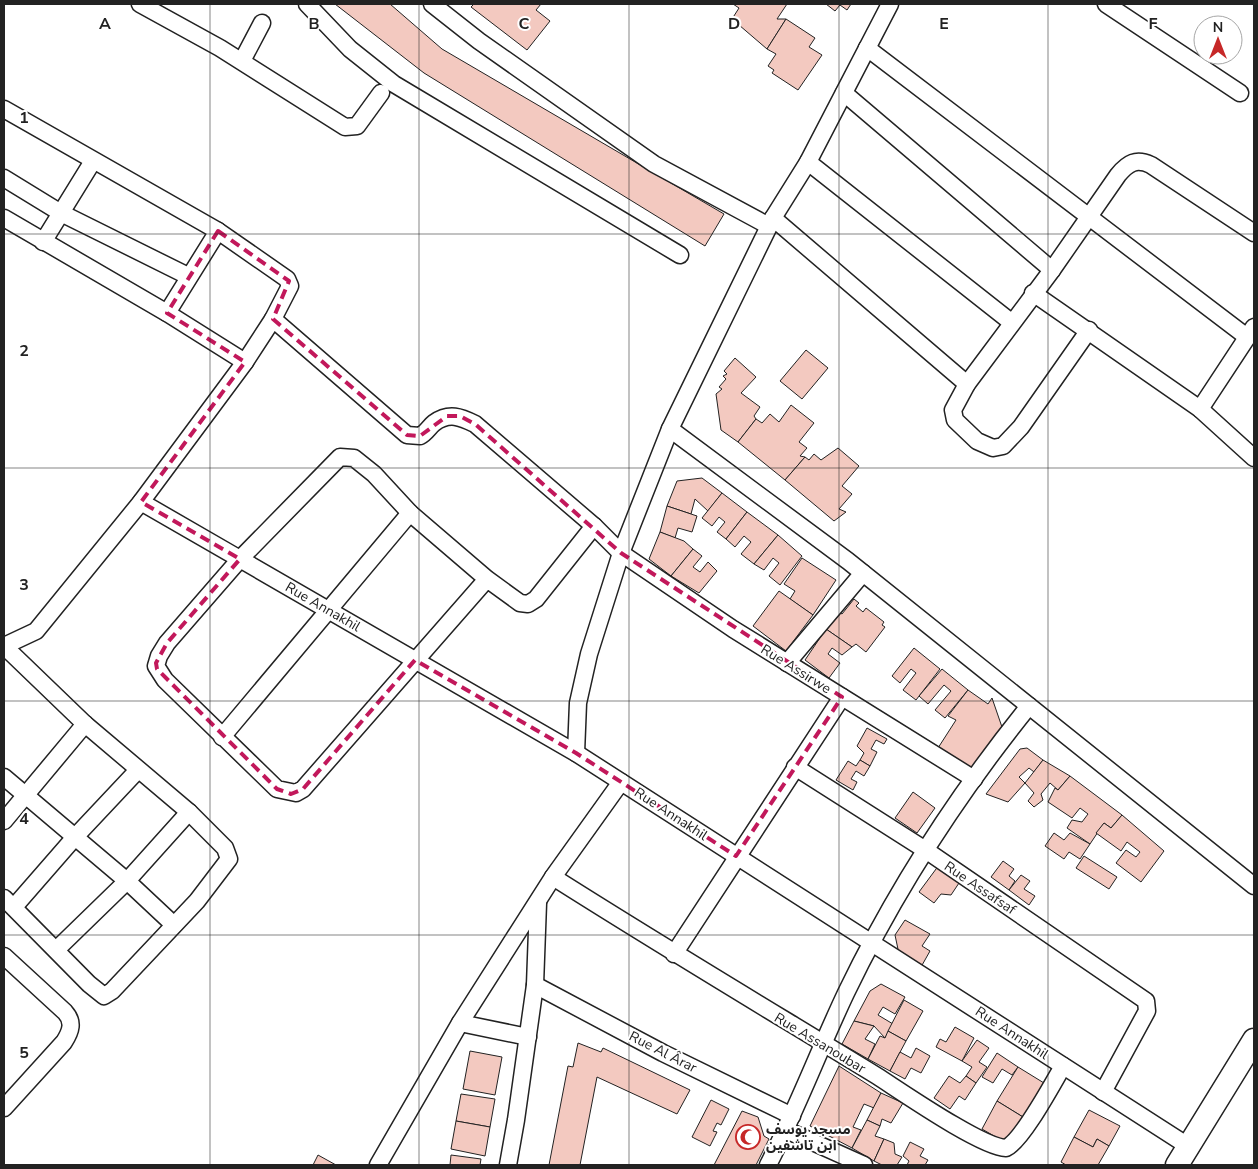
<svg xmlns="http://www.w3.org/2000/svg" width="1258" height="1169" font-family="'Nunito Sans','Noto Sans Arabic',sans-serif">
  <rect width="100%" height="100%" fill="#fff"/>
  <g fill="#f3c9c0" stroke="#222">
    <path d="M335 4H390L442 49 724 214 705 246 424 73Z"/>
    <path d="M474 4H541L536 10 550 21 527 50 471 7Z"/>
    <path d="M733 4H787L777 19H786L767 49 732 19 739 8Z"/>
    <path d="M826 4H851L847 10 840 5 835 11Z"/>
    <path d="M786 19 815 38 809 47 822 55 798 90 772 73 774 70 768 66 776 54 767 49Z"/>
    <path d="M806 350 828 368 802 399 780 381Z"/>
    <path d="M735 358 756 377 741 393 760 407 754 416 756 419 738 442 721 430 716 394 722 389 719 387 726 379 723 376 727 374 724 371Z"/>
    <path d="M791 405 814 423 799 442 807 448 800 456 805 457 785 480 738 442 756 419 762 423 770 414 779 422Z"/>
    <path d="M838 448 859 466 842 486 852 494 839 509 846 512 834 521 785 480 805 457 809 460 814 454 821 460Z"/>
    <path d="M702 478 722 493 708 511 695 499 691 514 667 506 677 481Z"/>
    <path d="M722 493 747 512 726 539 717 532 725 522 719 517 712 526 702 518Z"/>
    <path d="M667 506 697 516 692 532 678 528 675 538 660 532Z"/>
    <path d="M747 512 778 535 754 564 741 554 751 542 744 536 735 547 726 539Z"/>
    <path d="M660 532 684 541 693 549 671 576 649 559Z"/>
    <path d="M778 535 802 556 780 585 769 576 779 563 773 558 764 570 754 564Z"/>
    <path d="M693 549 702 556 693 567 700 572 708 562 717 571 699 593 671 576Z"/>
    <path d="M802 558 836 580 813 615 790 599 795 591 784 584Z"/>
    <path d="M779 591 813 615 786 651 753 626Z"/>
    <path d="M854 599 859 603 856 606 863 612 866 608 884 622 882 625 885 627 866 652 856 644 852 647 826 629 839 612 842 614Z"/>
    <path d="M826 629 852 647 842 655 832 648 828 654 840 663 829 678 805 660Z"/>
    <path d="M914 648 940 669 916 700 903 690 916 673 911 669 900 683 892 676Z"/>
    <path d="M942 669 968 690 945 718 935 710 951 691 944 685 928 704 919 696Z"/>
    <path d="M968 690 988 704 992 698 1003 730 976 770 938 748 956 720 948 716Z"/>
    <path d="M867 728 887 739 884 744 876 740 871 749 877 752 870 766 860 760 864 753 857 746Z"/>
    <path d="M1027 748 1043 760 1034 772 1029 768 1019 777 1025 783 1008 802 986 794 1020 749Z"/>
    <path d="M860 760 870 766 864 776 856 771 851 779 857 782 853 790 836 780 848 761 856 766Z"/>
    <path d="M1043 760 1070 776 1058 790 1050 783 1041 794 1043 800 1034 807 1028 801 1034 793 1025 783Z"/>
    <path d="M1070 776 1122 815 1111 828 1104 823 1090 844 1067 828 1072 820 1082 822 1088 814 1080 808 1072 818 1048 802 1055 788 1058 790Z"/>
    <path d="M913 792 935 808 917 833 895 818Z"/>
    <path d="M1122 815 1164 851 1141 882 1116 863 1126 850 1136 857 1140 852 1127 842 1121 851 1096 833 1104 823 1111 828Z"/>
    <path d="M1054 833 1064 840 1070 833 1090 844 1080 859 1069 852 1064 859 1045 846Z"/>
    <path d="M1084 856 1117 877 1109 889 1076 868Z"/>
    <path d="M1003 861 1014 869 1009 876 1015 881 1009 890 991 877Z"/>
    <path d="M939 865 961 880 951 895 941 894 934 903 919 892Z"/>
    <path d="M1021 875 1030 881 1024 889 1035 896 1029 905 1009 890Z"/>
    <path d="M905 920 930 934 922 946 930 951 921 967 899 954 895 935Z"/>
    <path d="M881 984 905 997 895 1014 883 1007 878 1015 893 1024 885 1038 874 1026 854 1021 870 991Z"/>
    <path d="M904 1000 923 1011 906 1041 888 1031Z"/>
    <path d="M854 1021 874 1026 865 1039 875 1044 868 1059 842 1044Z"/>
    <path d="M955 1027 974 1038 962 1061 936 1047 940 1039 946 1042Z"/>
    <path d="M888 1031 906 1041 890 1071 868 1059 880 1036 885 1038Z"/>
    <path d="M977 1040 989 1048 979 1062 987 1067 976 1083 966 1076 972 1067 962 1061Z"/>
    <path d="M578 1043 601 1052 603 1048 690 1090 677 1114 597 1077 580 1165H549L568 1066 573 1067Z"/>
    <path d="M916 1048 930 1056 921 1073 911 1068 905 1079 890 1071 900 1052 911 1058Z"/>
    <path d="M470 1051 502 1057 495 1095 463 1089Z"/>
    <path d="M997 1053 1018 1067 1012 1075 1002 1069 993 1083 982 1077Z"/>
    <path d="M839 1066 881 1093 874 1108 864 1104 853 1127 861 1130 852 1148 810 1126Z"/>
    <path d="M1018 1067 1044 1083 1023 1117 997 1101Z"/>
    <path d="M949 1076 960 1083 966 1076 976 1083 965 1100 959 1096 950 1109 934 1098Z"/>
    <path d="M881 1093 903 1103 891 1123 882 1119 880 1126 867 1120Z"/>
    <path d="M461 1094 495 1099 490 1127 456 1121Z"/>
    <path d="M711 1100 729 1109 721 1125 717 1123 713 1131 717 1132 710 1146 692 1137Z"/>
    <path d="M997 1101 1023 1117 1006 1143 982 1129Z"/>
    <path d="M1089 1110 1120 1126 1109 1146 1097 1139 1093 1147 1074 1137Z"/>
    <path d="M742 1111 758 1117 764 1136 769 1139 756 1165H714Z"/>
    <path d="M867 1120 880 1126 875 1136 884 1139 874 1161 852 1148Z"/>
    <path d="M456 1121 490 1127 485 1156 451 1149Z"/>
    <path d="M1074 1137 1093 1147 1097 1139 1109 1146 1098 1165H1066L1061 1162Z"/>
    <path d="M884 1139 894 1143 895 1154 902 1157 897 1165H882L874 1161Z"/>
    <path d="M910 1142 924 1149 920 1156 928 1160 925 1165H907L909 1161 903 1156Z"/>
    <path d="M318 1155 336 1165H313Z"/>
    <path d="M451 1155 481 1159 480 1165H450Z"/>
  </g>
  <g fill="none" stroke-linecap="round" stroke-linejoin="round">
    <defs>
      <g id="street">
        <path d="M140 4 220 48 345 127 357 126 381 93"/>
        <path d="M307 4 350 49 394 84 680 255"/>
        <path d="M432 4 479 41 654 164 769 226"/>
        <path d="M1106 4 1240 93"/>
        <path d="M867 48 1247 337"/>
        <path d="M242 61 262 23"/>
        <path d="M844 93 1052 270"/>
        <path d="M4 109 218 231 287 279 290 286 273 319"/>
        <path d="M808 162 1011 322"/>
        <path d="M4 178 61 213 188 276"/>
        <path d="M4 218 167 313 245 362"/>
        <path d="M773 218 967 384"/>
        <path d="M43 242 93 161"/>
        <path d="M1033 293 1200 409 1254 458"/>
        <path d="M167 313 218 231"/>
        <path d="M1089 330 1021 427 1003 446 993 448 977 441 955 420 953 410 967 384 1052 270 1118 175C1128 163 1136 158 1151 165L1254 233"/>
        <path d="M1200 409 1254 327"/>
        <path d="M670 429 848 561 1254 886"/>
        <path d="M141 502 576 753 1188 1146"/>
        <path d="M487 579 303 789 296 793 277 789 165 680 156 666 159 656 167 643 240 559 340 457 354 458 374 474 410 513 487 579 520 603 528 604 536 599 594 526"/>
        <path d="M4 646 36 631 141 502 245 362 273 319 407 435 420 436C426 433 429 427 434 423 449 412 461 417 475 424L594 526 621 553 733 629 974 779"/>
        <path d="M787 663 863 573"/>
        <path d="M222 737 410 513"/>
        <path d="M576 753 578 703 589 654 621 553 670 429 773 218 808 162 890 4"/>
        <path d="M795 767 927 851 1146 1001 1147 1011 1103 1092"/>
        <path d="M4 777 127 881 174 925"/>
        <path d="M4 821 85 724"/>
        <path d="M553 877C660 945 769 1010 877 1076 902 1092 981 1147 1006 1148 1022 1141 1053 1083 1063 1066"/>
        <path d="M4 898 89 984 104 996 112 991 197 901 229 859 225 848 189 812 85 724 4 646"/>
        <path d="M14 907 75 837 138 770"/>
        <path d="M56 950 127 881 189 812"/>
        <path d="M674 954 842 697"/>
        <path d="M4 956 65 1012C74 1022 71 1031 64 1042L4 1108"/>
        <path d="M535 985 663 1053 792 1116"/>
        <path d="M460 1023 528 1037"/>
        <path d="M786 1130 864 1165"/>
        <path d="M378 1165 460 1023 553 877 621 782"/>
        <path d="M508 1165 516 1120 535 985 538 903"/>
        <path d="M768 1165C797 1109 819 1050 846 993 895 891 958 794 1029 706"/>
      </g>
      <path id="secondary" d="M1177 1165 1254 1040"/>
    </defs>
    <use href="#street" stroke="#222" stroke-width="19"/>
    <use href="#secondary" stroke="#222" stroke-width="25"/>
    <use href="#street" stroke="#fff" stroke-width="16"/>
    <use href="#secondary" stroke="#fff" stroke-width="22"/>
  </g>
  <path fill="none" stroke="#c2185b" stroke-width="4" stroke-dasharray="10 6" stroke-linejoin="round" d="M218 231 289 281 273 319 407 435 420 436 447 416H460L475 424 621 553 842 697 736 856 576 753 415 660 303 789 291 794 277 789 157 669 156 663 167 643 240 559 141 502 245 362 167 313Z"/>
  <path fill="none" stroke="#222" stroke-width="1" stroke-opacity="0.55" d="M210 4V1165M419 4V1165M629 4V1165M839 4V1165M1048 4V1165M4 234H1254M4 468H1254M4 701H1254M4 935H1254"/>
  <defs>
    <symbol id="mosque-ring" viewBox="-11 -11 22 22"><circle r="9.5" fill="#fff" stroke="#c62828" stroke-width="1.5"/><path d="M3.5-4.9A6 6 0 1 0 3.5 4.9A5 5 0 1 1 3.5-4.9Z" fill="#c62828"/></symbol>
  </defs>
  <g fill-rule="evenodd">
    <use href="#mosque-ring" x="734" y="1123" width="28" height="28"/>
  </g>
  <g text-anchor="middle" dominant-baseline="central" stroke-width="4" stroke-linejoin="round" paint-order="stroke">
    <g font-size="14" fill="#222" stroke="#fff">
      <text transform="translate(323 607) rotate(30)">Rue Annakhil</text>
      <text transform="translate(796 669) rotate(32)">Rue Assirwe</text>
      <text transform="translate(671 814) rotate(33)">Rue Annakhil</text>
      <text transform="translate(980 888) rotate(34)">Rue Assafsaf</text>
      <text transform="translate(1012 1033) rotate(33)">Rue Annakhil</text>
      <text transform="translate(820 1043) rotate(31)">Rue Assanoubar</text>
      <text transform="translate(663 1052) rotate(27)">Rue Al Ârar</text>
    </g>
    <g font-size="14" font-weight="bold" fill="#222" stroke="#fff" text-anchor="start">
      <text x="766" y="1129">مسجد يوسف<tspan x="766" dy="16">ابن تاشفين</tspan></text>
    </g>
  </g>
  <g font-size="16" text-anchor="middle" font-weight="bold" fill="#222" stroke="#fff" stroke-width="4" stroke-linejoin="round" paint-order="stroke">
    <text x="105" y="29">A</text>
    <text x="314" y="29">B</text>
    <text x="524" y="29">C</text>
    <text x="734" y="29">D</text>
    <text x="944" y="29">E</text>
    <text x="1153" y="29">F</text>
    <text x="24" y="123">1</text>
    <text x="24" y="356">2</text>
    <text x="24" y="590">3</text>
    <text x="24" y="824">4</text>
    <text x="24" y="1058">5</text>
  </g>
  <rect width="1258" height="1169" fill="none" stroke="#222222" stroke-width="10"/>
  <g transform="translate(1218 40)"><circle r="24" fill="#ffffff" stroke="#a7a7a7"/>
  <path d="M0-4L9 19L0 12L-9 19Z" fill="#c62828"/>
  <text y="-8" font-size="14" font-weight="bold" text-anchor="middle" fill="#222222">N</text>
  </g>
</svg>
